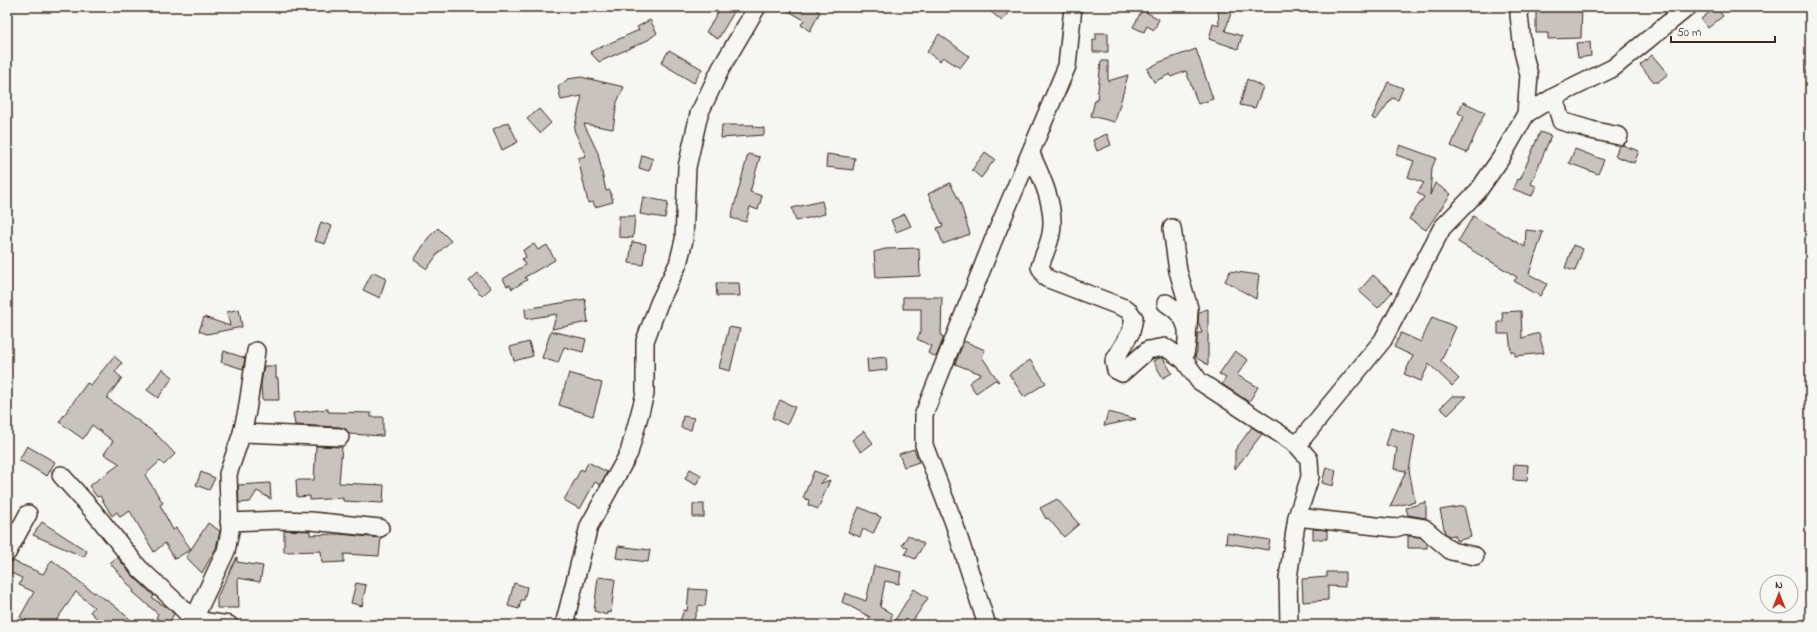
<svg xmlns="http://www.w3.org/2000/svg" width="1817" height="632" font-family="'Indie Flower',sans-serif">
  <rect width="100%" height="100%" fill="#f6f6f2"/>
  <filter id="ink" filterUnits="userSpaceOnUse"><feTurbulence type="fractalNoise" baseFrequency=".025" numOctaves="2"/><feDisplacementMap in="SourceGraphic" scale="8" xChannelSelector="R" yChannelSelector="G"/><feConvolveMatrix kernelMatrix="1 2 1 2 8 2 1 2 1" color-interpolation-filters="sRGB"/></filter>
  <g filter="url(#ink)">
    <g fill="#c8c3be" stroke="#3b2a1e">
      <path d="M721 7H737L718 39 706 32Z"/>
      <path d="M782 7H812L820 12 810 31 801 25 804 20Z"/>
      <path d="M985 7H1014L1002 21Z"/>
      <path d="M1218 7H1233L1225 31 1242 36 1238 49 1209 39 1213 24 1219 26Z"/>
      <path d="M1536 7H1582L1581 38 1548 39V33H1536Z"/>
      <path d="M1716 7 1723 16 1708 28 1701 19Z"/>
      <path d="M1142 10 1159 19 1154 30 1147 26 1144 32 1133 27Z"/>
      <path d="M650 20 657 33 648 40 599 62 590 52 639 30 637 27Z"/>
      <path d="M1096 33H1108V52H1093V40H1096Z"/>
      <path d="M939 34 969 56 960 68 943 57 940 61 927 52Z"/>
      <path d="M1590 42 1591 56 1578 58 1576 43Z"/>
      <path d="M1196 49 1213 99 1198 104 1186 71 1171 77 1170 74 1154 82 1147 69 1160 62Z"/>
      <path d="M669 50 702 69 694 83 661 63Z"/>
      <path d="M1652 55 1668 74 1658 82H1654L1640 65Z"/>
      <path d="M1101 61H1108V81L1128 75 1115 122 1091 116 1095 100H1097Z"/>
      <path d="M581 77 624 87 617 102 613 129 584 124 598 153 606 191 610 190 613 202 595 207 593 202 588 203 578 158 586 156 574 130 582 96 561 100 558 87 568 79Z"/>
      <path d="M1247 79 1263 87 1255 108 1240 105Z"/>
      <path d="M1388 82 1403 88 1398 100 1392 98 1376 120 1372 118Z"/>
      <path d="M1463 102 1485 112 1467 153 1451 146 1464 116 1458 113Z"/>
      <path d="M539 109 551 123 540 133 527 119Z"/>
      <path d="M508 122 518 142 502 150 493 129Z"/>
      <path d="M722 125H754V127L764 128V135L721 138Z"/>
      <path d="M1540 132 1551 136 1531 184 1536 186 1532 196 1513 189 1517 179 1520 180Z"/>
      <path d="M1107 134 1111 145 1097 151 1093 140Z"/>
      <path d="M1400 145 1436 158 1432 168 1430 195 1435 183 1451 194 1426 230 1409 219 1424 197 1417 193 1424 183 1408 177 1414 161 1396 155Z"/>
      <path d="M1622 145 1639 151 1634 163 1615 156 1619 146Z"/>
      <path d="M1575 149 1604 160 1598 174 1569 163Z"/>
      <path d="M985 152 995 159 981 178 972 170Z"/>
      <path d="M748 154 760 157 750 192 762 196 758 210 750 207 746 222 731 218Z"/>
      <path d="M827 154 855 158 853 170 826 167Z"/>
      <path d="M642 155 653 159 649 171 639 168Z"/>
      <path d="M950 183 960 202 970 234 943 244 937 228 943 226 928 194Z"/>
      <path d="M643 197 668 202 665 218 640 214Z"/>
      <path d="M822 201 825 214 796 221 792 208Z"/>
      <path d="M905 214 911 226 896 232 891 220Z"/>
      <path d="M619 216H635L633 238 619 237Z"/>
      <path d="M1473 216 1525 247 1526 230 1543 232 1529 274 1547 284 1540 296 1514 281 1517 277 1458 242Z"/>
      <path d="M321 222 332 226 325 244 315 241Z"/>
      <path d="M438 228 451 241 439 252 427 269 414 260 428 238Z"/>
      <path d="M632 242 646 244 643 265 629 263Z"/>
      <path d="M534 244 538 250 547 245 555 260 525 277 527 280 512 289 510 285 507 286 503 279 525 265 522 259 526 257 523 250Z"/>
      <path d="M1573 245 1583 249 1575 271 1565 268Z"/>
      <path d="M919 248 920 276 876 278 874 252 885 249Z"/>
      <path d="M1230 271 1259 275 1256 299 1225 281Z"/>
      <path d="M372 273H376L386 278 380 298 363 290Z"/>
      <path d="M478 273 491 288 482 296 469 281Z"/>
      <path d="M1373 275 1392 292 1378 308 1359 291Z"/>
      <path d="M716 283H739L740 296H717Z"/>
      <path d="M903 297H942L941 336 944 337 936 357 928 353 931 346 917 339 921 331V309H903Z"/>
      <path d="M585 299 588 322 552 329 557 314 526 319 525 309Z"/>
      <path d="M239 309 242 327 207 334 199 331 204 317 230 326 227 312Z"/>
      <path d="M1208 309V365L1195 357 1197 351V333H1202L1198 321 1199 312Z"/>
      <path d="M1521 311 1522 338 1539 333 1544 353 1515 356V352H1511L1509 334H1498V322H1503L1502 312Z"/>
      <path d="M1432 317 1456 327 1441 361 1459 379 1452 386 1429 364 1421 381 1404 374 1413 356 1394 347 1401 333 1421 342Z"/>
      <path d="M729 327 740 329 730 371 719 368Z"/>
      <path d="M551 331 586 339 583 352 564 347 558 363 542 358Z"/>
      <path d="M964 341 985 350 982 357 999 382 995 380 976 393 969 383 981 374 955 364Z"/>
      <path d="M529 342 533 356 514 361 510 347Z"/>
      <path d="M224 351 245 358 243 369 221 362Z"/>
      <path d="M1235 351 1248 360 1237 375 1258 387 1249 402 1222 384 1226 378 1219 374Z"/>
      <path d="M114 356 122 363 115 372 122 378 107 398 156 434 175 454 164 465 160 461 145 475 163 503 160 505 173 530 176 528 191 549 175 559 165 543 154 552 130 511 120 517 117 512 112 516 100 496 97 497 89 486 120 464 104 454 113 441 92 425 83 439 59 422 87 383 91 385Z"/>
      <path d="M886 357 887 370 868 372 867 359Z"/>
      <path d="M1159 358H1163L1172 373 1163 378 1153 361Z"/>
      <path d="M1030 360 1046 383 1024 397 1009 374Z"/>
      <path d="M264 366H276V378H278L279 400H262L261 384Z"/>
      <path d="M162 369 173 377 158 398 147 390Z"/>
      <path d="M569 373 602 383 593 416 559 405Z"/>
      <path d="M1452 396H1467L1448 415 1440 408Z"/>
      <path d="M780 400 795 407 787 425 772 418Z"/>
      <path d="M328 409V412L371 413V417H383V436L349 434 346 429 340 427 295 425 293 413Z"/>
      <path d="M1108 412 1136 419 1104 426Z"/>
      <path d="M683 416 694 418 691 430 681 428Z"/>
      <path d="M1252 427 1262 434 1235 469V450Z"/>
      <path d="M1391 428 1415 436 1409 470 1415 502 1390 507 1406 471 1394 469 1397 448 1386 445Z"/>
      <path d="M864 431 873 443 861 452 852 440Z"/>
      <path d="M27 446 55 462 47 476 19 460Z"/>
      <path d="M316 446 342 447 339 483 384 485 383 503 343 501V498L310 500V496L297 497 296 480H314Z"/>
      <path d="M914 449 919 462 904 467 899 454Z"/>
      <path d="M588 462 607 472 600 485 595 482 580 509 564 500 581 469 584 471Z"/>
      <path d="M1514 464 1528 465 1527 481 1513 480Z"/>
      <path d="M1326 467 1336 470 1333 486 1322 483Z"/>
      <path d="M690 469 701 475 696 485 685 479Z"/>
      <path d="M814 471 828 476 819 484 830 480 818 509 808 505 809 500 803 498Z"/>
      <path d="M201 472 215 478 209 490 196 485Z"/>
      <path d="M270 483 271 499 257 491 250 502 239 503 238 485Z"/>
      <path d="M1057 499 1079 524 1064 537 1048 518 1046 519 1040 508Z"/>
      <path d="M1426 502V518L1408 515 1406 508Z"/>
      <rect x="693" y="504" width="11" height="13"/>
      <path d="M1464 506 1471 537 1456 541 1455 535 1449 536 1445 533 1440 510Z"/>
      <path d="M859 507 881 517 873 534 863 529 860 537 848 532Z"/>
      <path d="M42 522 87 551 84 557 33 535Z"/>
      <path d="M208 523 220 531 216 548 202 573 186 557Z"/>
      <path d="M1313 529 1327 530V539H1313Z"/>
      <path d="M284 530 310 531V535L338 534 381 538 379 556 344 554V562L322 563 321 551 284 552Z"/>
      <path d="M1227 533 1270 540 1268 550 1226 543Z"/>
      <path d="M908 535 924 544 915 559 905 554 908 548 902 545Z"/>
      <path d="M1408 536 1420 537 1427 543V548H1408Z"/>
      <path d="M618 546 650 550 648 562 616 558Z"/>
      <path d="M117 557 132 575 154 596 152 598 168 608 174 614 168 625 156 618 158 614 133 592 134 591 110 563Z"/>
      <path d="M237 557V562L263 566 260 582 238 578 239 608H217V597Z"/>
      <path d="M52 560 94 593 95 592 112 604 137 625H104L90 612 94 607 76 592 53 625H34L20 617 34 592 19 585 22 578 7 571V563L13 561 43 574Z"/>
      <path d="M874 566 901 572 899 584 885 581 880 607 892 614 890 625H866L870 617 842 602 845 593 866 601Z"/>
      <path d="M1327 572H1345V587L1328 586V600L1303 602 1302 579 1327 577Z"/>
      <path d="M598 577 615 579 611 613 607 612V615L594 611Z"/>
      <path d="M356 583 366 585 362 606 351 603Z"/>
      <path d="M514 583 527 587 524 600H521L519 609 508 606Z"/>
      <path d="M689 589 707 590 705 606 699 605 692 625H686L680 621 684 610 687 611Z"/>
      <path d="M914 589 928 598 910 625H892Z"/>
    </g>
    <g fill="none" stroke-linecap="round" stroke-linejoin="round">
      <defs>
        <g id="minor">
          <path d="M1554 97 1561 121 1591 130 1619 136"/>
          <path d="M1526 114 1554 97 1613 68 1688 7"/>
          <path d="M1031 154C1042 178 1056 207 1051 234 1049 245 1043 256 1040 267L1046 278 1127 309 1134 318 1131 332 1114 361 1116 370 1122 373 1148 350 1165 347 1184 360 1199 381 1297 445"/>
          <path d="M1172 228 1178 271 1189 308 1188 328"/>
          <path d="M1166 303C1192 319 1189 334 1184 360"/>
          <path d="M242 433 340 437"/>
          <path d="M61 475 94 512 139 568 176 602 194 620 229 625"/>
          <path d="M1297 517 1376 526 1395 528 1405 525 1424 528 1451 551 1475 556"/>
          <path d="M229 522 279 520 311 521 380 528"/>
          <path d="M7 553 28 514"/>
          <path d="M191 625 226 551 230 531 228 474 242 433 247 411 256 351"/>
          <path d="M564 625 589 526 629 453 645 394V341L659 303 678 264 684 240 687 167 699 114 721 68 757 7"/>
          <path d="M987 625 954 523 924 445V414L993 241 1067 66 1073 7"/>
          <path d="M1289 625 1288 578 1297 517 1310 477 1309 459 1297 445 1383 340 1442 228 1478 191 1501 158 1526 114 1529 75 1523 51 1519 15 1521 7"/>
        </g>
      </defs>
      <use href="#minor" stroke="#3b2a1e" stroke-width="20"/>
      <use href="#minor" stroke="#f6f6f2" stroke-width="17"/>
    </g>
  </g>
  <rect width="1817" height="632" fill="none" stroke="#f6f6f2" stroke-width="24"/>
  <rect x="12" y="12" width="1793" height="608" fill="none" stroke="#3b2a1e" stroke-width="1.5" filter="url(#ink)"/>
  <g transform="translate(1779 594)"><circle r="19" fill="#f6f6f2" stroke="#aba49d"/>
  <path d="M0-3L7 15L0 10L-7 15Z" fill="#c8321e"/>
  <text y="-6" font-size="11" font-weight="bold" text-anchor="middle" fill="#3b2a1e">N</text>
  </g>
  <path d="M1671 36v6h104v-6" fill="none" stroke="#3b2a1e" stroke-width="2"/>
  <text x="1677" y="36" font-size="12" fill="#3b2a1e" stroke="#f6f6f2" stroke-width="3" paint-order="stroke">50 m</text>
</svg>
